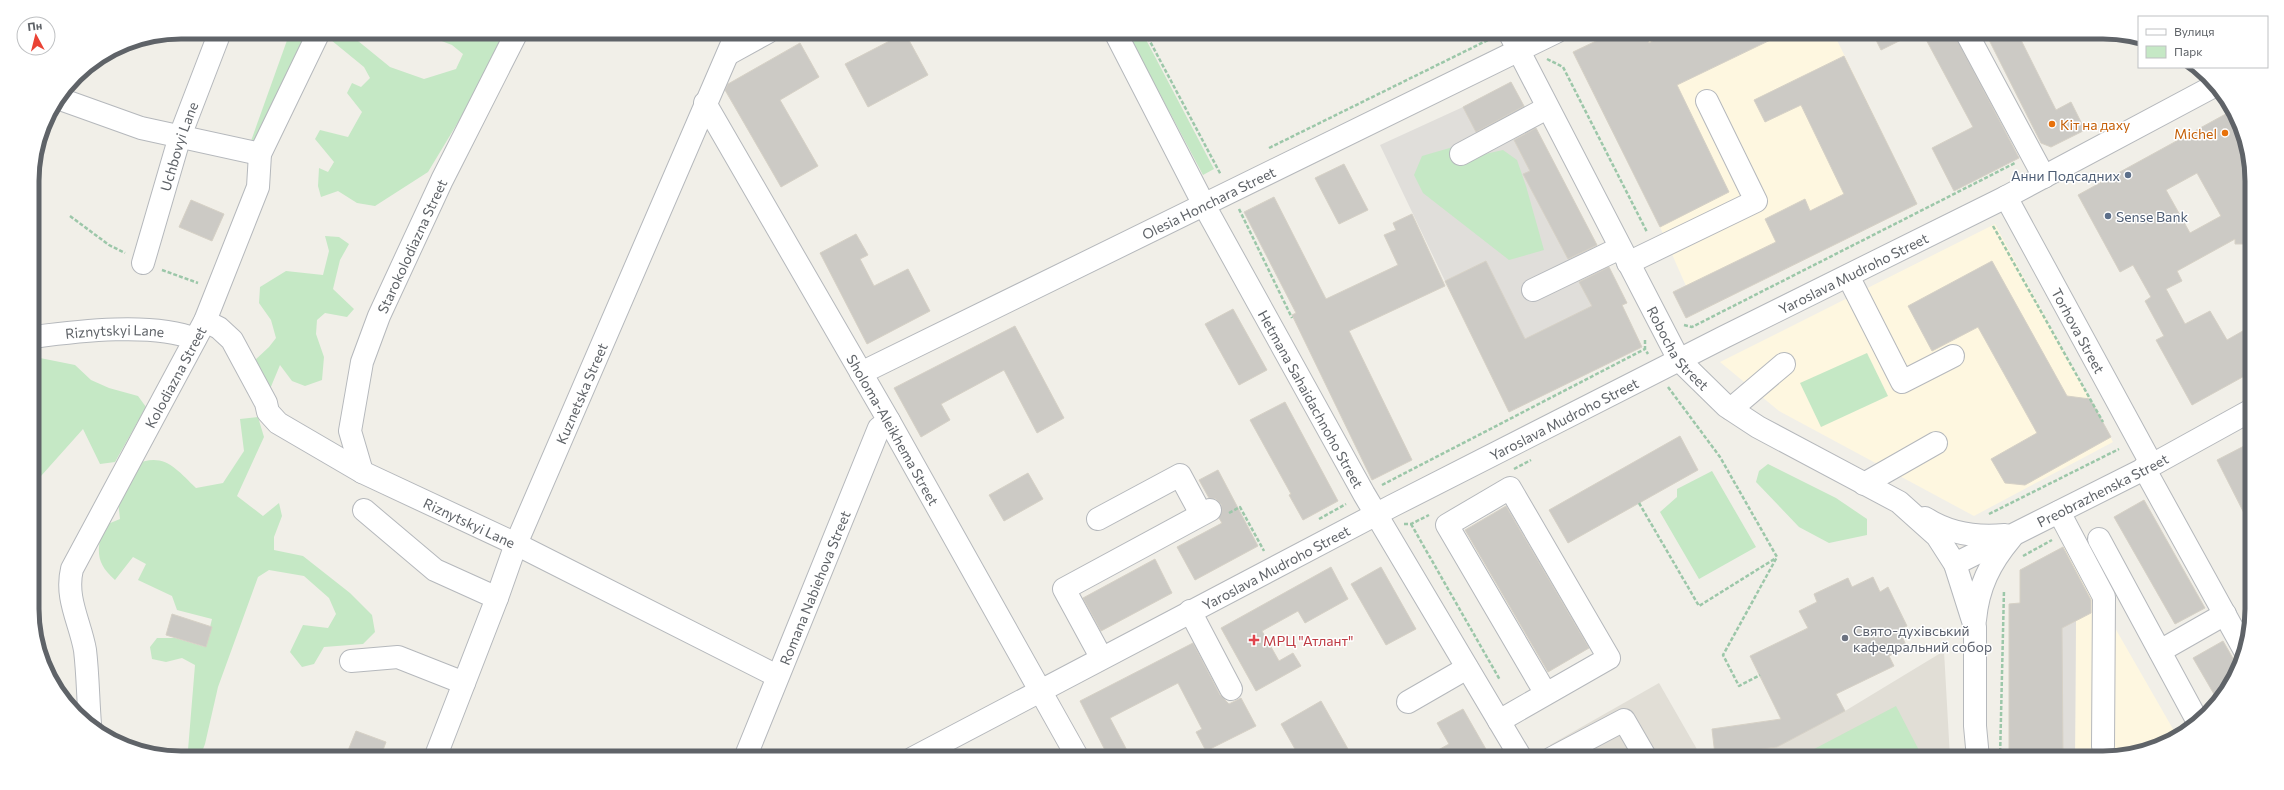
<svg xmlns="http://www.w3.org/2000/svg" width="2284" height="790" font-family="Commissioner,sans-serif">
  <rect width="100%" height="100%" fill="#f1efe8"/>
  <g fill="#fef7e0">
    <path d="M1615 32H1833L1917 204 1686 318V286L1660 227 1573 52Z"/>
    <path d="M1995 224 2113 442 1974 516 1779 411 1720 362Z"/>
    <path d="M2070 544 2103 607 2177 736 2160 747 2112 758H2075L2076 621 2020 603V570Z"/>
  </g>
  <g fill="#e0deda">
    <path d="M1511 82 1627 303 1597 317 1525 339 1486 261 1445 281 1380 145 1463 107Z"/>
    <path d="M2066 601 2076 621 2075 758H2009V604L2062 603Z"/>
  </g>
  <g fill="#e1ded6">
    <path d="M1944 651 1950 758H1708L1777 747 1845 711Z"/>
    <path d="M1659 683 1702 758H1557L1550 745Z"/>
  </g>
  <g fill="#c5e8c5">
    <path d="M290 32H306L257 142 251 141Z"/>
    <path d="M334 32H347L390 67 424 79 456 69 463 54 452 45 426 35 427 32H489L500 41 472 99 428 172 375 206 357 203 338 191 321 197 318 186 319 168 328 172 334 162 315 139 320 130 348 137 362 112 347 93 352 83 361 87 370 78 364 67 331 40Z"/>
    <path d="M1127 32H1142L1214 169 1203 175Z"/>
    <path d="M1453 147 1485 154 1503 150 1517 160 1526 186 1544 250 1509 260 1423 193 1414 175 1422 156Z"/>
    <path d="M325 236 339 237 349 244 340 260 333 289 354 309 347 317 325 313 317 320 316 334 324 357 322 380 305 386 292 381 280 365 270 389 252 363 269 347 276 338 271 320 259 303 260 287 286 271 323 275 329 251Z"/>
    <path d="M1867 353 1888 396 1821 427 1800 383Z"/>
    <path d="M35 357 75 365 91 380 109 388 138 396 146 407 115 462 100 464 83 429 41 476 34 474V447L36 448 41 435 34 428 33 358Z"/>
    <path d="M258 417 264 437 237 496 263 516 279 503 282 516 274 537V550L303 556 350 593 372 615 375 632 363 644 324 647 314 664 302 667 290 652 303 625 328 628 336 614 329 598 304 576 269 570 258 577 218 687 205 744 200 757 188 750 195 665 182 658 166 662 152 659 150 647 157 638H175L205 647 212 619 177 610 172 596 138 580 146 564 133 557 115 580C95 562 97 551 103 526L120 519 118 501 134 465C164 451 176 469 196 488L223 483 244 451 240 419Z"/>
    <path d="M1768 464 1836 498 1867 519V535L1829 543 1799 527 1756 482 1759 471Z"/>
    <path d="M1712 471 1756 547 1699 579 1660 512 1677 497V489Z"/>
    <path d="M1896 706 1923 758H1797Z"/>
  </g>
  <g fill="#cccac5" stroke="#d6d1c6" fill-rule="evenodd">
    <path d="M1615 32H1644L1649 43 1670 32H1787L1677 85 1729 192 1660 227 1573 52Z"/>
    <path d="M1872 32H1917L1881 50Z"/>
    <path d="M1922 32H1953L2019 158 1954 191 1932 148 1973 127Z"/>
    <path d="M1985 32H2017L2056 110 2071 102 2085 130 2051 147 2041 143Z"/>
    <path d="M905 33 928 75 868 107 845 64Z"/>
    <path d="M800 43 819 77 780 100 818 166 781 187 725 90 728 84Z"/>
    <path d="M1844 56 1917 204 1686 318 1673 292 1776 242 1765 219 1805 199 1810 211 1844 194 1801 105 1765 122 1754 100Z"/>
    <path d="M1511 82 1524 106 1476 132 1463 107Z"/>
    <path d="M2233 110 2249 152V244H2235V239L2177 271 2182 281 2166 289 2185 324 2210 311 2227 340 2248 328V374L2192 405 2156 340 2164 336 2145 301 2151 297 2133 265 2120 272 2078 195ZM2197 173 2221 216 2190 233 2166 190Z"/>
    <path d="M1536 128 1597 245 1568 259 1523 174 1530 171 1514 140Z"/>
    <path d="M1344 164 1368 210 1339 224 1315 178Z"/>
    <path d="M1274 197 1326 299 1398 265 1384 235 1396 230 1393 223 1412 214 1445 286 1349 331 1412 460 1372 480 1292 315 1296 313 1244 212Z"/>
    <path d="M191 200 224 214 212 241 179 227Z"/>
    <path d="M856 234 868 255 860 259 874 286 908 269 930 311 867 344 820 253Z"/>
    <path d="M1486 261 1525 339 1592 306 1579 282 1609 267 1627 303 1622 305 1642 347 1509 412 1445 281Z"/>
    <path d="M1992 261 2067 396 2090 399 2111 437 2025 485 2005 483 1991 459 2037 433 1978 327 1932 351 1908 306Z"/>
    <path d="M1233 309 1267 370 1239 385 1205 324Z"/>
    <path d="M1015 326 1064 418 1037 433 1004 370 941 404 950 420 921 437 894 388Z"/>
    <path d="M1285 402 1338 501 1303 520 1289 495 1291 494 1250 420Z"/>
    <path d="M1680 436 1698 470 1568 543 1549 510Z"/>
    <path d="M2248 444V465L2247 519 2217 460Z"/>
    <path d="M1218 470 1258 546 1195 580 1177 547 1222 523 1219 518 1222 511 1221 504 1216 499 1209 498 1199 480Z"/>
    <path d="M1028 473 1043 499 1004 521 989 495Z"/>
    <path d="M2144 500 2205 608 2175 624 2114 517Z"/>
    <path d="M1506 506 1589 648 1548 672 1465 530Z"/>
    <path d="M2063 547 2091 600V613L2062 628 2063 758H2009V604L2020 603V570Z"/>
    <path d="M1155 559 1172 593 1101 631 1083 598Z"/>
    <path d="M1331 567 1348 599 1305 623 1298 611 1262 631 1279 661 1293 653 1301 666 1256 691 1221 628Z"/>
    <path d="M1381 567 1416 629 1386 645 1351 584Z"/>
    <path d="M1873 577 1880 592 1888 587 1907 626 1899 630 1907 647 1889 656 1894 666 1836 694 1845 711 1777 747 1715 755 1712 729 1781 719 1750 656 1808 628 1799 611 1817 602 1814 594 1848 578 1852 587Z"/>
    <path d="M172 614 212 627 206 647 166 635Z"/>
    <path d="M2223 641 2238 667 2227 691 2218 701 2193 658Z"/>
    <path d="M1193 643 1220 695 1229 704 1241 698 1256 726 1206 751 1196 732 1202 729 1178 683 1110 718 1131 758H1109L1080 701Z"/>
    <path d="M1321 701 1353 758H1300L1281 724Z"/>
    <path d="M1463 709 1491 758H1424L1449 744 1437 723Z"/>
    <path d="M356 731 386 742 380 758H345Z"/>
  </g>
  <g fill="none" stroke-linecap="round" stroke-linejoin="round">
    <defs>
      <g id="minor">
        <path id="s1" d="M1115 32 1204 205 1364 494 1521 758"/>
        <path id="s2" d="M1509 32 1679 360 1726 406 1758 427 1899 502 1937 536 1955 564 1975 627V726L1978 758"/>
        <path d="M1966 32 2044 177"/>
        <path d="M728 54 768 32"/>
        <path d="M60 99 141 128 260 154"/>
        <path id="s3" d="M705 103 889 421 1078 758"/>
        <path d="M1461 154 1547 108"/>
        <path id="s4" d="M2006 197 2152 465"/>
        <path id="s5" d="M143 263 180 136 220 32"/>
        <path d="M1628 263 1756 201 1707 101"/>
        <path d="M1848 276 1902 382 1953 356"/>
        <path d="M1533 290 1620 248"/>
        <path id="s6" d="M205 321 219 328 232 340 266 403 268 412 278 423 362 472 516 544 777 676"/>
        <path id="s7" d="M33 337C78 331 154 322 195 339"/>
        <path id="s8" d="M861 373 1556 32"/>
        <path d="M1731 409 1784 364"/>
        <path d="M2144 468 2245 651"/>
        <path id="s9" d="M362 472 350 431 362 362 379 316 442 180 517 32"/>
        <path d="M1864 484 1936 443"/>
        <path d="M364 510 435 570 497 598"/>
        <path d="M2059 512 2104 597 2103 746"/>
        <path d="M1925 518C1950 534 1976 538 2005 535"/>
        <path d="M1098 519 1180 475 1201 514"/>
        <path d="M2099 539 2198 722"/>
        <path id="s10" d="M1955 564 2152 465 2248 412"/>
        <path d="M1190 611 1231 689"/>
        <path d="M1975 620C1978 587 1990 563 2011 538"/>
        <path d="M2160 651 2225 614"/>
        <path d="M1101 657 1064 589 1210 510"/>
        <path d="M351 661 398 657 464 683"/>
        <path d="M1408 702 1467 668"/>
        <path d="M1499 721 1609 658 1510 488 1447 525 1546 694"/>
        <path id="s11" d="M90 724C88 700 88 675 85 650 80 622 65 598 72 569L205 321 258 187 260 154 319 32"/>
        <path id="s12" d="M435 758 497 598 516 544 737 32"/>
        <path id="s13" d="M745 758 879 428 889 421"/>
        <path id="s14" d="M913 758 1392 506 1724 337 2006 197 2216 85"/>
        <path d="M1552 758 1624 720 1646 758"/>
      </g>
    </defs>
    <use href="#minor" stroke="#b5b8bc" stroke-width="24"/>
    <g stroke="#9cc7a9" stroke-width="2.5" stroke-dasharray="4 2" stroke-linecap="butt">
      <path d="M1145 32 1221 175"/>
      <path d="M787 40 803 32"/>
      <path d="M1547 59 1563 67 1647 232"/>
      <path d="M1269 148 1490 39"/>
      <path d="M1239 209 1292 318"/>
      <path d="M70 216 109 245 125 253"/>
      <path d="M1993 226 2103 422"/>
      <path d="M162 270 198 283"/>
      <path d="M1684 325 1692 327 2015 163"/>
      <path d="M1645 340V349L1648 354"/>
      <path d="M1668 387 1720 457 1777 557 1723 655 1739 686 1760 675"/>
      <path d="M1514 469 1531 460"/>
      <path d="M1382 485 1645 349"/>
      <path d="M1639 503 1699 606 1776 558"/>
      <path d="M1229 513 1240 507 1264 551"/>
      <path d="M1989 514 2119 449"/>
      <path d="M1319 519 1346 504"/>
      <path d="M1404 524H1411L1429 515"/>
      <path d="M1411 524 1500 680"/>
      <path d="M2023 556 2052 540"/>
      <path d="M2000 758 2004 590"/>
    </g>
    <use href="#minor" stroke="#fff" stroke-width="22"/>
  </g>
  <g fill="#e8710a" stroke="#fff" stroke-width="1.5">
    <circle cx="2052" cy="124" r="4"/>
    <circle cx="2225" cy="133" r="4"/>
  </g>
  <g fill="#5c6f8a" stroke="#fff" stroke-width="1.5">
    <circle cx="2128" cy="175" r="4"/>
    <circle cx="2108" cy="216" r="4"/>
  </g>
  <circle fill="#6b7280" stroke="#fff" stroke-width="1.5" cx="1845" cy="638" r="4"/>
  <path fill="#e0444e" stroke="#fff" stroke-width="1.5" d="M1252 634h4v4h4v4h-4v4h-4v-4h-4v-4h4z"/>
  <g text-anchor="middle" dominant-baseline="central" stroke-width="3" stroke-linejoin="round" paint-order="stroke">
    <g font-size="14" fill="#c56008" stroke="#fff" text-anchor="start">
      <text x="2060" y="124">Кіт на даху</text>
      <text x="2217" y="133" text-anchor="end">Michel</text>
    </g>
    <g font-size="14" fill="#5f6368" stroke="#fff">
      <text stroke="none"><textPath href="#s5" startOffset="122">Uchbovyi Lane</textPath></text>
      <text stroke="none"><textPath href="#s8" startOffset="387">Olesia Honchara Street</textPath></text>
      <text stroke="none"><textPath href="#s9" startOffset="239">Starokolodiazna Street</textPath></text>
      <text stroke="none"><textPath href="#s14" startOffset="1058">Yaroslava Mudroho Street</textPath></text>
      <text stroke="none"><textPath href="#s4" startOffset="152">Torhova Street</textPath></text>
      <text stroke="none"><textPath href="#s7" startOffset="82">Riznytskyi Lane</textPath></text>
      <text stroke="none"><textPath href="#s2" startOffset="359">Robocha Street</textPath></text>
      <text stroke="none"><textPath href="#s11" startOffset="375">Kolodiazna Street</textPath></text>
      <text stroke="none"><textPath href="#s12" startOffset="393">Kuznetska Street</textPath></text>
      <text stroke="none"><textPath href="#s1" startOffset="416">Hetmana Sahaidachnoho Street</textPath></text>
      <text stroke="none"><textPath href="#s14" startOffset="734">Yaroslava Mudroho Street</textPath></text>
      <text stroke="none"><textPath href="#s3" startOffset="377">Sholoma-Aleikhema Street</textPath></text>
      <text stroke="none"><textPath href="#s10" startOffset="165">Preobrazhenska Street</textPath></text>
      <text stroke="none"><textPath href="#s6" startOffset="345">Riznytskyi Lane</textPath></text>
      <text stroke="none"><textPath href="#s14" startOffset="410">Yaroslava Mudroho Street</textPath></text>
      <text stroke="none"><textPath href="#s13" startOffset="184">Romana Nabiehova Street</textPath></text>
    </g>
    <g font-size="14" fill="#4e5e75" stroke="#fff" text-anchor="end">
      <text x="2120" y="175">Анни Подсадних</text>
      <text x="2116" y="216" text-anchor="start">Sense Bank</text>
    </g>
    <g font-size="14" fill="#5b616d" stroke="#fff" text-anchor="start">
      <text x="1853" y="630">Свято-духівський<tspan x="1853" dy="16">кафедральний собор</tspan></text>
    </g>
    <g font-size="14" fill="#be3a42" stroke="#fff" text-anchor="start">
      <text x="1263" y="640">МРЦ "Атлант"</text>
    </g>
  </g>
  <path d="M0 0H2284V790H0ZM181 39H2103A142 142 0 0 1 2245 181V609A142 142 0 0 1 2103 751H181A142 142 0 0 1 39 609V181A142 142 0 0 1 181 39Z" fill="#fff" fill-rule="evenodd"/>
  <path fill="none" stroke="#5f6368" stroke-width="5" d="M181 39H2103A142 142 0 0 1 2245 181V609A142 142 0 0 1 2103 751H181A142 142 0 0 1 39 609V181A142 142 0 0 1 181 39Z"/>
  <rect x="2138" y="16" width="130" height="52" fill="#ffffff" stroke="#bfc1c3"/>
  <rect x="2146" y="29" width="20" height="6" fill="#ffffff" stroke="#bfc1c3"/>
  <text x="2174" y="36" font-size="12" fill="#5f6368">Вулиця</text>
  <rect x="2146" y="46" width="20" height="12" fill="#c5e8c5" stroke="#bfc1c3"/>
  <text x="2174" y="56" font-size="12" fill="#5f6368">Парк</text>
  <g transform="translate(36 36) rotate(353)"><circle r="19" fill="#ffffff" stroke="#bfc1c3"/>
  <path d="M0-3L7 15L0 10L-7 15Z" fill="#ea4335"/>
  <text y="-6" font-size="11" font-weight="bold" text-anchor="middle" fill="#5f6368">Пн</text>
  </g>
</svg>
